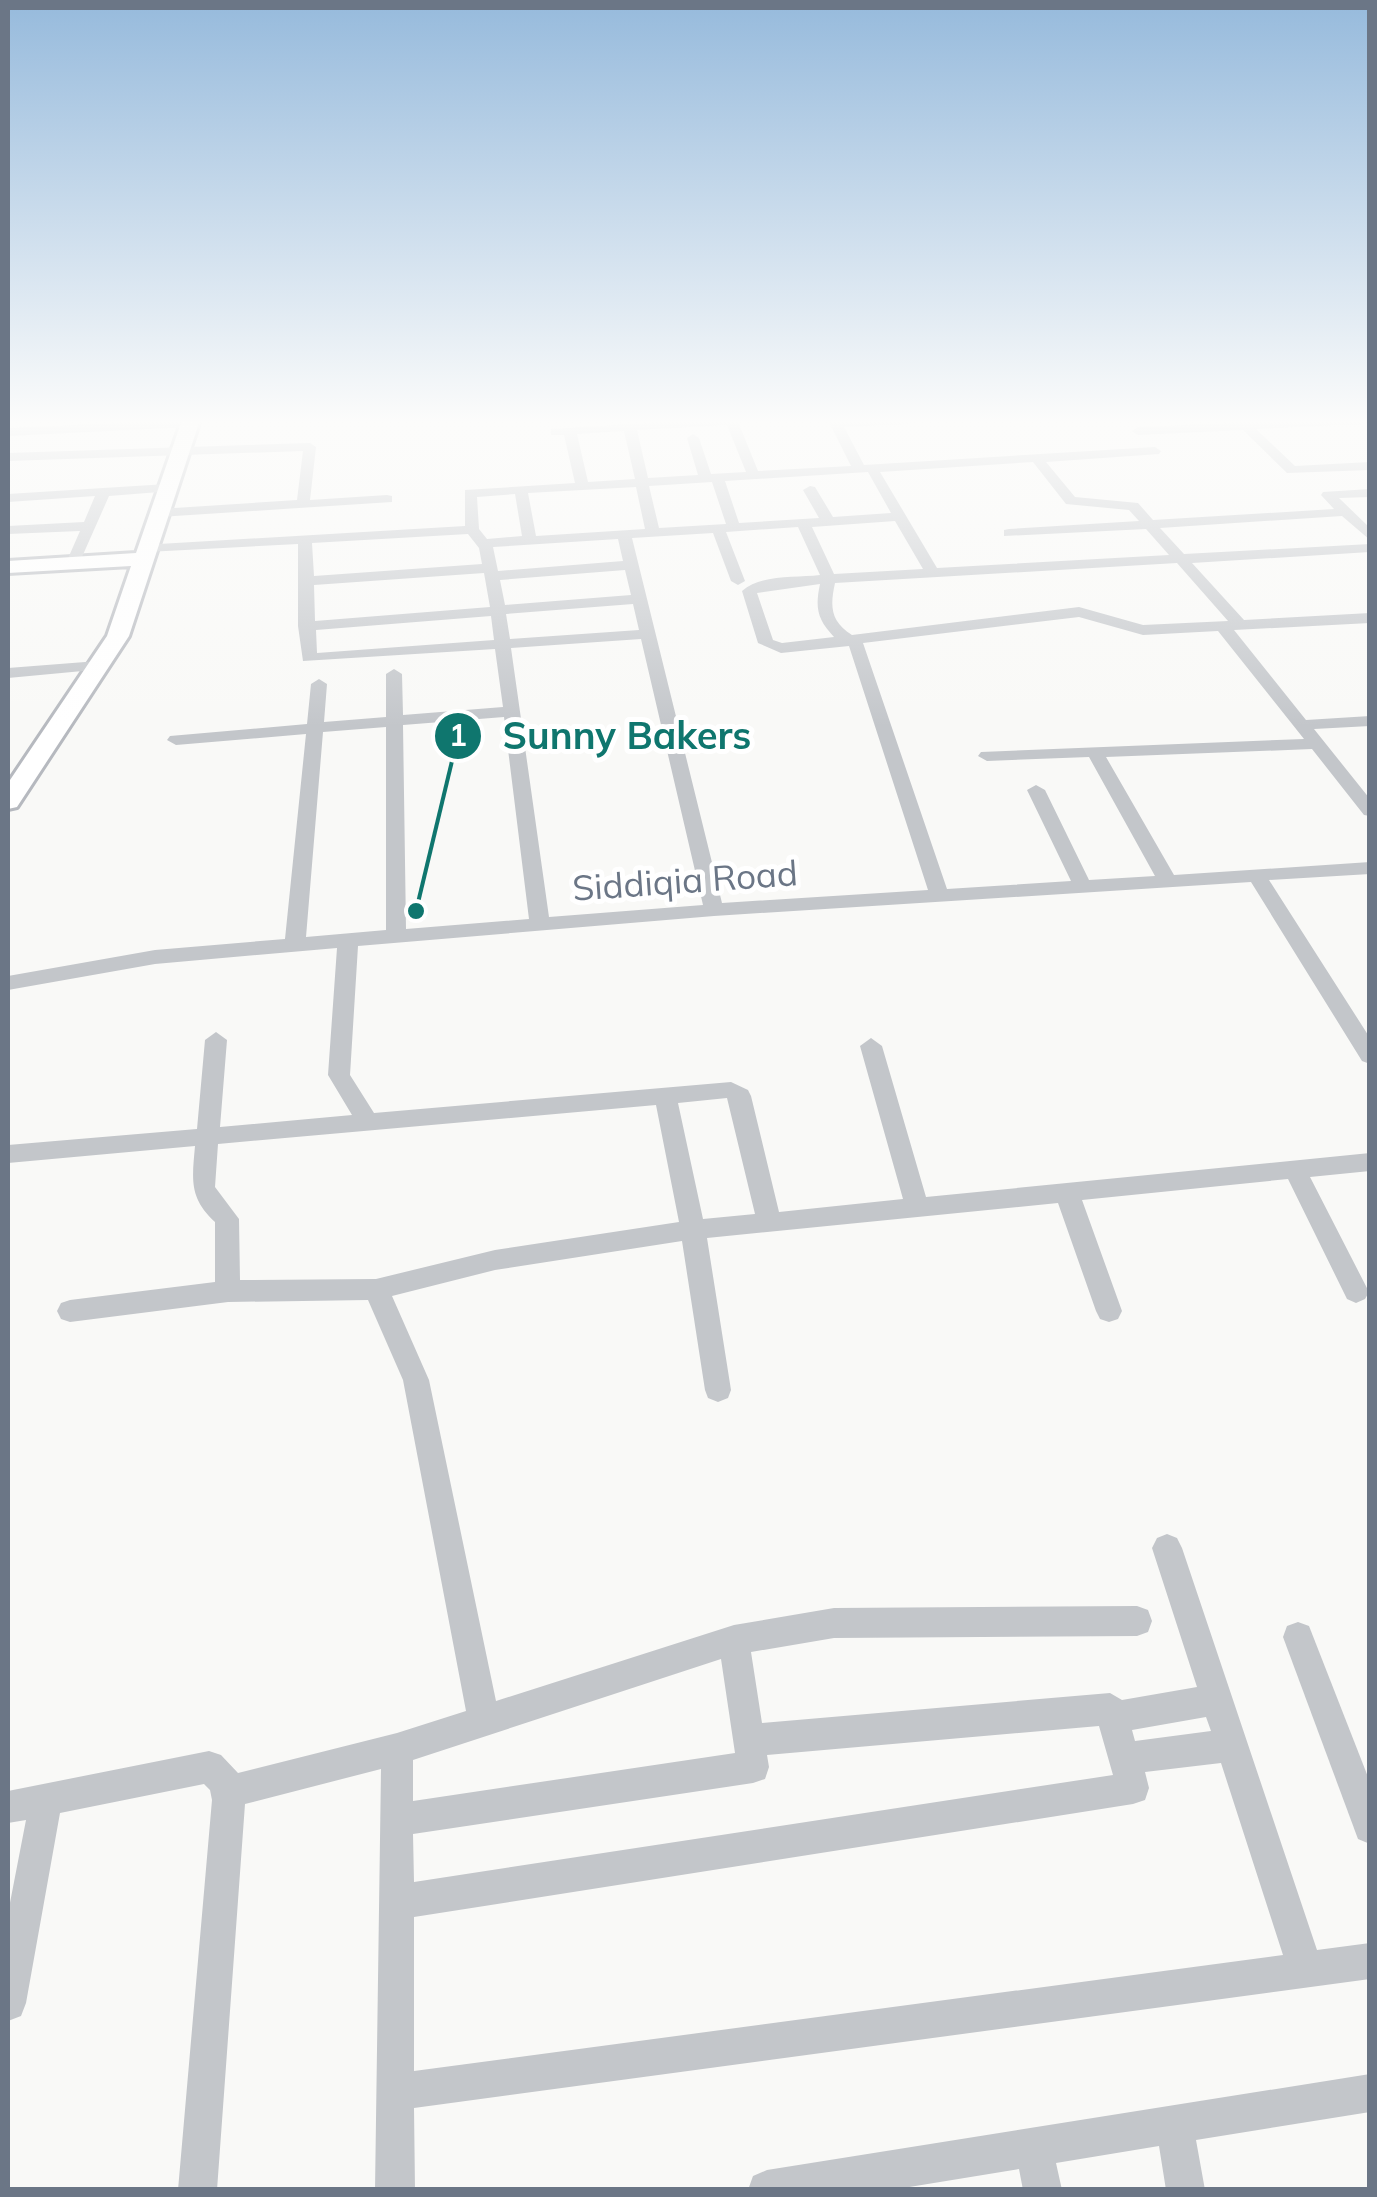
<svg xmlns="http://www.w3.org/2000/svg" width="1377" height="2197" font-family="Mulish,sans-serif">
  <rect width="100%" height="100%" fill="#f9f9f7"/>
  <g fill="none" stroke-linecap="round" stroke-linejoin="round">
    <defs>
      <path id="secondary" d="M182 420H200L129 636 17 807 8 809V783L107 636 131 566 8 573V561L136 553Z"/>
    </defs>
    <use href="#secondary" stroke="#b6b9bf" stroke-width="6"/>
    <g fill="#c3c6ca" fill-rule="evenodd">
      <path d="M183 420 195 423 189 427 8 436V428Z"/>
      <path d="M691 420H749L739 424 758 471 851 466 828 420H914L908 424 844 427 864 465 1155 447 1161 451 1159 454 1046 462 1075 497 1138 503 1153 520 1334 509 1321 495 1323 492 1370 489V497L1339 498 1370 528V540L1342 516 1160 528 1184 554 1370 544V552L1192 563 1244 620 1370 613V623L1234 630 1306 720 1370 716V726L1314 729 1370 799V816L1364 815 1312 749 1106 757 1174 875 1370 862V874L1269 880 1370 1038V1064L1362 1061 1251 882 714 916 358 946 350 1075 374 1113 731 1082 748 1090 751 1096 779 1212 903 1199 860 1046 871 1038 882 1046 926 1197 1370 1153V1171L1310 1177 1369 1292 1365 1299 1356 1303 1347 1299 1288 1179 1082 1200 1122 1311 1118 1319 1109 1322 1100 1319 1096 1311 1058 1203 707 1238 731 1390 728 1398 718 1402 708 1398 705 1390 682 1241 495 1270 392 1296 429 1380 496 1701 734 1625 834 1608 1137 1606 1148 1610 1152 1621 1148 1632 1137 1636 834 1638 751 1652 762 1723 1110 1693 1122 1700 1197 1687 1152 1548 1157 1538 1167 1534 1177 1538 1182 1548 1317 1950 1370 1943V1979L414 2108 415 2190H375L381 1769 245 1804 217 2190H178L212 1800 210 1790 204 1784 60 1813 26 2003 21 2016 8 2021V1913L26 1820 8 1823V1791L209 1751 221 1755 238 1773 397 1733 466 1711 403 1380 368 1300 228 1302 70 1322 61 1319 57 1311 61 1303 70 1300 215 1282V1222C189 1198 192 1180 195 1146L8 1163V1145L197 1129 205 1040 216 1032 227 1040 220 1127 352 1115 328 1075 337 948 155 964 8 990V976L155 950 285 939 306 734 176 745 167 740 170 736 307 724 311 684 319 679 327 684 324 722 386 717V674L394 669 402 674 403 715 503 707 495 649 303 661 298 626V544L147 552 142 551V545L465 526V490L575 483 564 435H551V429ZM727 425 746 472 711 474 699 438 693 434 687 438 698 475 648 478 637 430ZM624 431 635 479 588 482 577 434ZM1033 462 1066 504 1129 510 1139 521 1009 529 1004 530V536L1146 529 1169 555 937 568 880 472ZM868 472 891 513 833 517 815 487 810 486 803 490 819 518 739 523 725 481ZM712 482 726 524 659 528 649 486ZM636 487 645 529 536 536 528 493ZM515 494 522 536 487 539 479 529 477 497ZM895 521 923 569 834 574 812 527ZM798 527 820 575C795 578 762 574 742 591L758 643 781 653 849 646 928 890 722 903 632 538 713 533 731 581 738 585 745 581 726 532ZM468 534 479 548 482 564 314 576 312 543ZM618 539 623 561 498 571 493 547ZM1177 563 1228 621 1143 625 1079 607 852 635C830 621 830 606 835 583ZM625 570 631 595 505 605 500 580ZM484 573 490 607 315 621 314 585ZM820 584C815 608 817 619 834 637L782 643 773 640 757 593ZM633 604 639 630 510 639 506 614ZM491 616 494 640 317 653 316 630ZM1079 617 1143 635 1218 631 1304 739 981 752 978 756 987 761 1089 757 1155 876 1089 880 1045 790 1036 785 1027 790 1071 881 947 889 863 643ZM641 639 703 905 549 917 511 648ZM504 717 529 919 406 929 403 725ZM386 727V930L306 937 323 732ZM727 1098 755 1214 703 1219 678 1103ZM656 1105 679 1222 495 1250 376 1279 240 1280 239 1219 215 1187 218 1144ZM721 1659 735 1753 413 1801V1760ZM1206 1717 1211 1731 1135 1741 1132 1730ZM1099 1726 1113 1775 414 1882 413 1834 753 1783 765 1779 769 1767 767 1755ZM1221 1763 1283 1955 414 2071V1917L1133 1804 1145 1800 1149 1788 1145 1772Z"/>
      <path d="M1296 420H1370L1364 424 1256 429 1295 466 1370 462V470L1287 473 1243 430 1138 435 1132 431 1138 427Z"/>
      <path d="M310 443 316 447 310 500 387 495 392 496V502L159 517 152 513 159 509 297 500 303 451 8 461V453Z"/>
      <path d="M167 484 174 488 172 491 109 496 78 566 66 563 80 531 8 534V526L84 522 95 496 8 502V494Z"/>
      <path d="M98 661 106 666 104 669 8 678V668Z"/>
      <path d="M1298 1622 1309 1626 1370 1782V1844L1358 1839 1283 1637 1287 1626Z"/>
      <path d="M1370 2074V2112L1196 2140 1205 2190H1166L1159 2146 1056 2163 1062 2190H1023L1019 2169 891 2190H748L753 2176 767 2170Z"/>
    </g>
    <use href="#secondary" fill="#fff" fill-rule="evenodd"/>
  </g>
  <linearGradient id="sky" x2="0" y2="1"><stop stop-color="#96badc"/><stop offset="0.58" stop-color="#fcfcfb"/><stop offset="1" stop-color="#fcfcfb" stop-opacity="0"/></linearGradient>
  <rect width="1377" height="727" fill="url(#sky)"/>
  <g text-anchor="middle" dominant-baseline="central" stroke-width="10" stroke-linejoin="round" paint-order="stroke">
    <g font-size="35" fill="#6b7686" stroke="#fff">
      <text transform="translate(685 880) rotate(-4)">Siddiqia Road</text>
    </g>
  </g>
  <path fill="none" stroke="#0f766e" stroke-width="4" d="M416 911L458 736"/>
  <g fill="#0f766e" stroke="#fff" stroke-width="4">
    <circle cx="416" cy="911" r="10"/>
    <circle cx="458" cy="736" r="25"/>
  </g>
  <g font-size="30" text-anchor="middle" font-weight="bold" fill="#fff">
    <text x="458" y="746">1</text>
  </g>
  <g font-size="38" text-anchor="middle" font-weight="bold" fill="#0f766e" stroke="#fff" stroke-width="10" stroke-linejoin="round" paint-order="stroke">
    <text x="627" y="749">Sunny Bakers</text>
  </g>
  <rect width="1377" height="2197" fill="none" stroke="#6b7686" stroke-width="20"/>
</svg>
